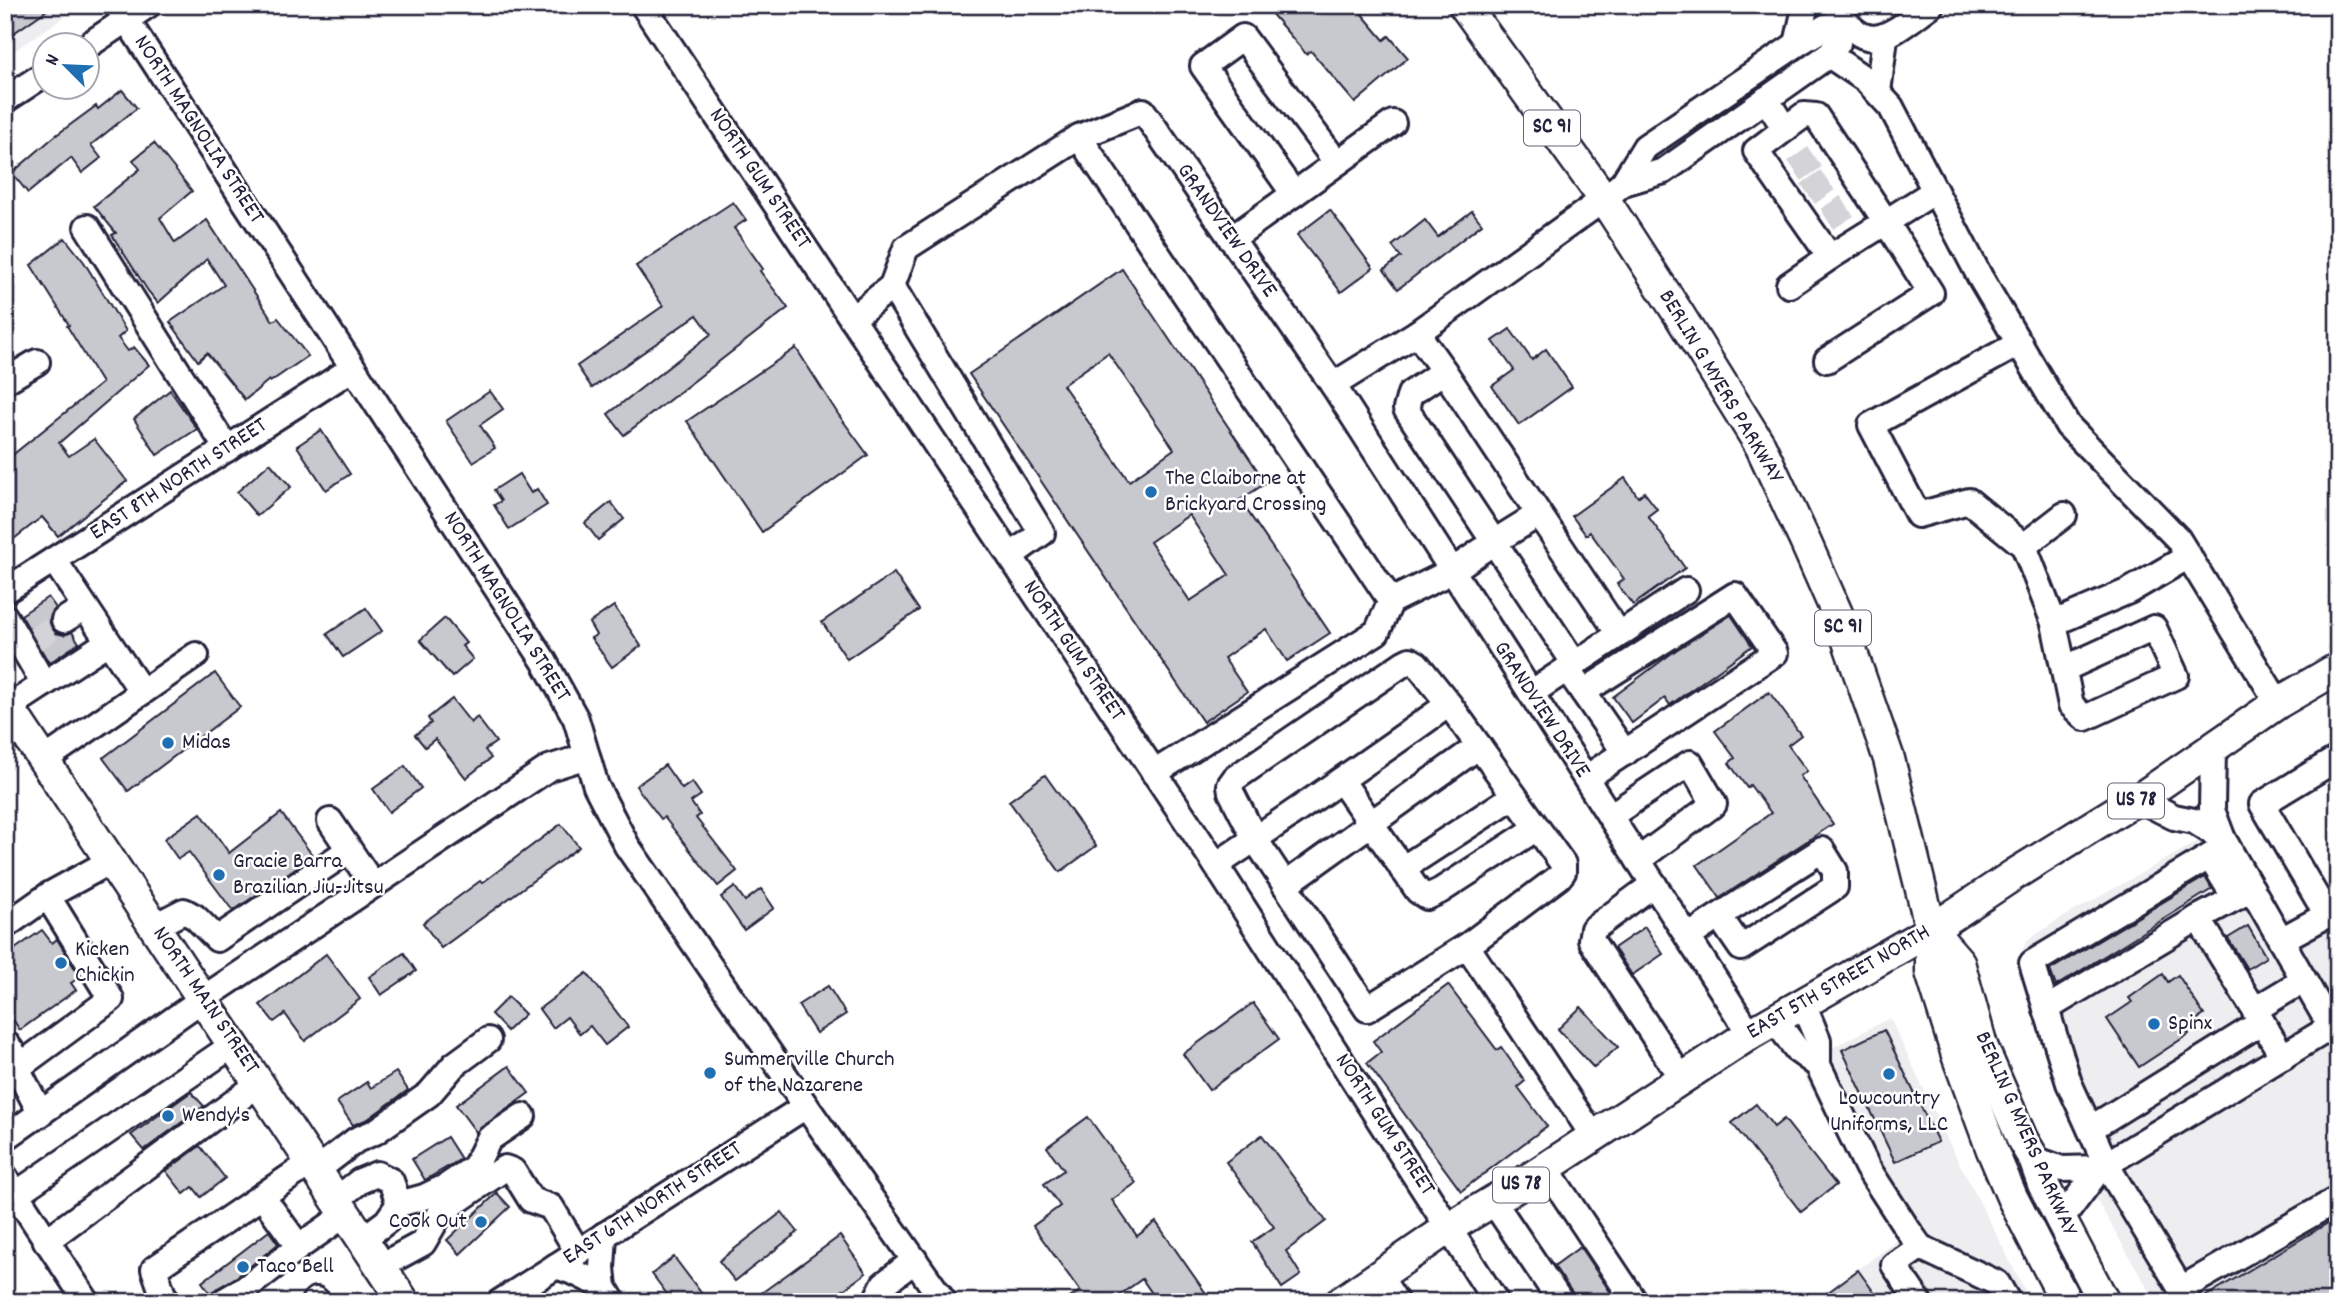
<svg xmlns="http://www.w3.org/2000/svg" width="2343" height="1307" font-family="Dekko,sans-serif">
  <rect width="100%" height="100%" fill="#fff"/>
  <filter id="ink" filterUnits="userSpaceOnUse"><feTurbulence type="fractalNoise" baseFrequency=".0143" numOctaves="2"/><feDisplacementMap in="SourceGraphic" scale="14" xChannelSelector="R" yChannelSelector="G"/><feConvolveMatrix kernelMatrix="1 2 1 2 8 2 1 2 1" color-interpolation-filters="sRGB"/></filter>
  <g filter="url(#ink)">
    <g fill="#eeeef1">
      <path d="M5 5H82L5 57Z"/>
      <path d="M2230 823 2282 914 2296 918 2338 897V1302H2156L2096 1199 2079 1140 2023 985 2019 958 2027 941 2055 922Z"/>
      <path d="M1890 1018 1947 1139 2031 1302H1815L1896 1241 1798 1065Z"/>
    </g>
    <g fill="#c8c8cf" stroke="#22223b" stroke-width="2" fill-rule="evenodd">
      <path d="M5 5H54L5 39Z"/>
      <path d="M1264 5H1372L1362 14 1384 40 1389 36 1408 58 1355 103 1311 51 1306 54Z"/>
      <path d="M122 90 137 108 91 145 101 158 82 173 71 158 28 193 12 173 55 136 96 106 98 109Z"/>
      <path d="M154 143 192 191 160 218 175 243 207 220 273 321 278 318 308 356 270 382 269 380 245 400 207 353 198 361 170 322 224 285 207 259 158 303 148 291 112 235 116 233 94 206 140 169 133 160Z"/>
      <path d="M733 202 746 220 734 228 763 269 760 271 788 308 624 435 608 414 711 334 697 315 592 388 577 366 663 306 636 266Z"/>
      <path d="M1330 210 1373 268 1341 292 1297 235Z"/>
      <path d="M1472 211 1482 224 1398 289 1384 270 1401 257 1392 246 1425 220 1438 237Z"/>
      <path d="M65 238 84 262 126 331 118 338 128 351 134 347 149 365 59 443 69 456 94 439 127 481 58 536 42 517 5 546V461L102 383 67 326 69 325 31 265Z"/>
      <path d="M1122 269 1266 483 1240 500 1330 633 1287 661 1266 629 1224 658 1247 692 1203 722 969 374ZM1108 353 1174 449 1129 481 1063 385ZM1189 515 1229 575 1190 601 1150 542Z"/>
      <path d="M1510 329 1532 360 1546 349 1572 387 1519 425 1492 386 1514 370 1493 341Z"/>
      <path d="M796 348 838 414 868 455 762 532 687 421Z"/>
      <path d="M170 390 197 429 157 455 134 419Z"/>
      <path d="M490 391 503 409 480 425 495 448 473 462 446 421Z"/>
      <path d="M321 430 350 474 326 490 297 446Z"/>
      <path d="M270 463 291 487 257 516 237 492Z"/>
      <path d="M519 474 531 493 537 489 547 505 509 529 494 505 501 501 494 490Z"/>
      <path d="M1625 478 1638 497 1644 492 1657 509 1648 516 1685 568 1633 605 1617 584 1624 579 1590 532 1586 535 1572 516Z"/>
      <path d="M611 502 624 519 598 540 585 523Z"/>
      <path d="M894 573 919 610 847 659 822 622Z"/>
      <path d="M48 597 56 608 49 620 52 628 56 633 64 635 72 632 79 643 49 663 21 615Z"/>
      <path d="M614 606 641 646 612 667 591 638 596 635 589 623Z"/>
      <path d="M366 608 382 631 343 657 327 634Z"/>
      <path d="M1731 615 1752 646 1670 705 1665 698 1632 723 1613 697 1676 650Z"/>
      <path d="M445 618 466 643 462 646 473 659 452 677 420 640Z"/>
      <path d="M215 673 240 707 128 791 103 758Z"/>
      <path d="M1769 692 1801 735 1788 745 1807 771 1800 776 1833 824 1720 898 1697 865 1771 813 1750 785 1747 788 1729 763 1735 758 1715 731Z"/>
      <path d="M452 699 471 723 477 717 496 742 485 750 491 758 466 778 435 739 425 747 415 735 431 723 428 718Z"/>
      <path d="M665 765 682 789 692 782 701 795 691 802 700 815 696 818 737 871 718 886 664 817 661 819 636 786Z"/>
      <path d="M405 766 421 788 389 812 373 789Z"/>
      <path d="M1045 775 1096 846 1060 872 1009 801Z"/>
      <path d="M201 813 229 853 281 813 313 856 233 911 189 852 178 859 164 839Z"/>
      <path d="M561 824 579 847 441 948 423 923 480 881 482 883Z"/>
      <path d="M2205 877 2212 889 2056 986 2050 970Z"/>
      <path d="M735 887 745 901 761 889 774 908 744 930 721 897Z"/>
      <path d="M2248 926 2266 957 2247 969 2228 938Z"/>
      <path d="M1645 927 1663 954 1632 975 1614 948Z"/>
      <path d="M42 930 52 943 57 939 80 977 71 983 76 990 20 1030 5 1008V956Z"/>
      <path d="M404 953 416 971 381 995 369 977Z"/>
      <path d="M326 954 360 999 305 1041 285 1014 274 1022 260 1005Z"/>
      <path d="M587 973 628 1027 605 1045 590 1026 580 1034 567 1017 553 1028 539 1009Z"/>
      <path d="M2163 974 2168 982 2178 975 2204 1015 2185 1028 2189 1034 2139 1067 2107 1019 2132 1002 2129 998Z"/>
      <path d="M1448 985 1497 1050 1501 1047 1525 1081 1518 1087 1547 1126 1461 1191 1367 1063 1381 1052 1373 1041Z"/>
      <path d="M828 986 846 1014 816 1033 798 1005Z"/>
      <path d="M508 997 525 1014 507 1031 491 1014Z"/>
      <path d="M1253 1003 1279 1039 1209 1090 1183 1054Z"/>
      <path d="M1581 1007 1618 1047 1594 1068 1558 1029Z"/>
      <path d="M1884 1030 1938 1142 1895 1162 1842 1050Z"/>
      <path d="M509 1066 529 1093 476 1132 456 1105Z"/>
      <path d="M396 1072 408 1090 368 1119 353 1125 337 1102 367 1082 371 1088Z"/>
      <path d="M191 1092 204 1106 144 1150 131 1135Z"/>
      <path d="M1756 1104 1774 1127 1784 1119 1836 1185 1801 1212 1732 1123Z"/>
      <path d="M1088 1117 1136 1183 1112 1200 1137 1236 1156 1222 1212 1302H1158L1142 1279 1110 1302H1064L1080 1291 1033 1226 1060 1206 1044 1184 1064 1170 1047 1147Z"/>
      <path d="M1262 1135 1326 1221 1286 1251 1301 1275 1282 1288 1252 1242 1274 1227 1226 1162Z"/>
      <path d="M447 1137 461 1159 425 1180 412 1159Z"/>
      <path d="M200 1146 225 1178 201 1197 193 1187 184 1194 166 1171Z"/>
      <path d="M497 1193 510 1207 460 1254 447 1240Z"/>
      <path d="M782 1212 798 1232 735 1281 719 1261Z"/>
      <path d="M2338 1217V1302H2196Z"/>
      <path d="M269 1231 278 1244 238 1276 210 1293 202 1282Z"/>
      <path d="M840 1236 866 1273 827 1302H749Z"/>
      <path d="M1580 1247 1617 1302H1576L1573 1294 1554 1266Z"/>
      <path d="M674 1257 708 1302H673L652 1274Z"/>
      <path d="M1858 1270 1881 1302H1815Z"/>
    </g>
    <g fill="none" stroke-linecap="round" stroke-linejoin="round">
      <g stroke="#d3d3d8" stroke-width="24" stroke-dasharray="24 12" stroke-linecap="butt">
        <path d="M1795 171 1822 152"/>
        <path d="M1808 194 1839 172"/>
        <path d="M1827 219 1858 199"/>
        <path d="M31 642 64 620"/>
      </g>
      <defs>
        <g id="minor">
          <path d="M117 5 544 661 576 719 596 786 627 846 806 1106 944 1302"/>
          <path d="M643 5 1216 865 1496 1302"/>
          <path d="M1836 5C1866 63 1893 32 1931 5"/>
          <path d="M1797 44 1805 8 1804 5"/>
          <path d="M87 46 148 5"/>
          <path d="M1829 55 1866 80 1891 107 1980 277 2068 426 2178 539 2278 703"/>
          <path d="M1878 92 1885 38"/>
          <path d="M1766 99 1785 129 1756 151 1830 257 1789 285"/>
          <path d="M5 100 46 73"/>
          <path d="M1785 129 1804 115 1816 116 1886 222 1830 257"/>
          <path d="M1623 183 1664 171 1829 55 1838 43"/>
          <path d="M1294 194 1203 66 1243 37 1337 163"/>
          <path d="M87 227 227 449"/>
          <path d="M1231 239 1393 123"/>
          <path d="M892 286 1042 533 1010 556"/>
          <path d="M852 319 892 286 906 248 1079 137"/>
          <path d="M1417 333 1444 371"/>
          <path d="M2020 343 1871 425 1918 515 1969 501 2024 546 2054 623 2129 591 2189 556"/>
          <path d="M1827 360 1931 293 1886 222 1935 191"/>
          <path d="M5 381 37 362"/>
          <path d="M1333 385 1143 111 1079 137 1391 601"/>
          <path d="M1539 514 1444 371 1410 394 1406 409 1494 542 1539 514 1619 634"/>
          <path d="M2024 546 2064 515"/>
          <path d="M54 560 142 692"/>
          <path d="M5 591 353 368"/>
          <path d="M5 617 44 684"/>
          <path d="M64 620 85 607"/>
          <path d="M2054 623 2071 705 2085 718 2176 676 2154 628 2064 669"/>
          <path d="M1567 669 1686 590"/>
          <path d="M1583 692 1625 753"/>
          <path d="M1531 693 1567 669 1583 692 1735 595 1775 653 1586 778"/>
          <path d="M9 707 108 642"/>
          <path d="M44 760 196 655"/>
          <path d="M1154 773 1377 632 1391 601 1452 571 1494 542 1575 664"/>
          <path d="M1341 780 1418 891 1427 897 1440 891 1537 828"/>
          <path d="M2139 799 2174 817 2194 821 2223 839"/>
          <path d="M1610 816 1690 763 1714 804 1638 860"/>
          <path d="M330 821 373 885"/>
          <path d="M2227 846 2032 963 2069 1083 2106 1164 2181 1289 2338 1199"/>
          <path d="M2210 857 2235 898"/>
          <path d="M1216 865C1294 813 1372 759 1449 704L1563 864V872L1559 877 1467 946 1367 1009 1255 839 1231 792 1230 785 1235 778 1404 663 1410 660 1417 664 1449 704"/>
          <path d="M1402 869 1514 796"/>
          <path d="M1654 884 1593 929 1591 940 1682 1079"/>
          <path d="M1285 885 1479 746"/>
          <path d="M2327 915 2262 804 2338 758"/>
          <path d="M2198 918 2252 889"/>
          <path d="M5 926 49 895"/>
          <path d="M155 926 184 911 195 917 217 939 349 850"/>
          <path d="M1688 937 1719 916 1741 948 1835 887V871L1822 850 1719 916"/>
          <path d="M2281 940 2338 909"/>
          <path d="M1467 946 1594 1137"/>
          <path d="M1803 1004 1818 1040V1065L1867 1167 1906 1227 1920 1247 1997 1283 2008 1302"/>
          <path d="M2046 1009 2198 918 2262 1022"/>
          <path d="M2254 1010 2304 980"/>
          <path d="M1775 1020 1798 1051 1818 1065"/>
          <path d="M1750 1034 1333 385 1417 333 1604 199 1623 183 1645 147 1797 44 1827 26H1842L1846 22"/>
          <path d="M5 1042 22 1065"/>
          <path d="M41 1114 17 1068 111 999 53 905 49 895 111 861"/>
          <path d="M2090 1129 2262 1022 2283 1057"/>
          <path d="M5 1138 204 998 549 768 587 756"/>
          <path d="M2034 1159 2062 1169 2100 1168"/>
          <path d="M1546 1168 1635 1302"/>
          <path d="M317 1170 356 1140 375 1132 429 1094 454 1065 488 1040"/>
          <path d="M5 1177 87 1302"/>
          <path d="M16 1194 233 1045"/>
          <path d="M262 1196 299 1247"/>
          <path d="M337 1199 360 1181 377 1174 391 1181 399 1204 387 1221 363 1239"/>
          <path d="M1493 1201 1561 1302"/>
          <path d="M399 1204 424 1197 447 1186 475 1167 489 1139 523 1116"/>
          <path d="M2061 1220 2100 1168 2331 1027 2223 839 2212 810 2213 747"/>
          <path d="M604 1235 602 1268 604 1287 613 1302"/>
          <path d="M46 1241 260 1083"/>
          <path d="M381 1266 423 1243 441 1212 505 1168 513 1171 531 1200 551 1207 578 1252"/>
          <path d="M556 1266 576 1273 604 1287"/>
          <path d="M1379 1275 1396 1302"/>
          <path d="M169 1302 163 1295 154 1269 312 1162"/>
          <path d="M222 1302 246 1288 299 1247 346 1214"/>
          <path d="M314 1302 316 1300 318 1302"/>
          <path d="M500 1302 806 1106"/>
          <path d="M875 1302 884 1284 915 1260"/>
          <path d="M1919 1302 1894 1265 1920 1247"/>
        </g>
        <g id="major">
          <path d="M1464 5 1604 199 1678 313 1760 445 1805 541 1843 627 1889 759 1931 930V972L1957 1055 1992 1150 2012 1197 2066 1302"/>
          <path d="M5 702 404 1302"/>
          <path d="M1931 930 1959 962 1982 1046 2022 1139 2034 1159 2043 1184 2061 1220 2104 1302"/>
          <path d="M1341 1302 1450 1227 1518 1186 1750 1034 1931 930 2015 874 2125 806 2139 799 2278 703 2338 668"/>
        </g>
      </defs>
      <use href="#minor" stroke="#22223b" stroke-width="30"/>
      <use href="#major" stroke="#22223b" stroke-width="35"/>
      <use href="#minor" stroke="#fff" stroke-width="24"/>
      <use href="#major" stroke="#fff" stroke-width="30"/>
    </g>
  </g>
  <g fill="#1f6fb2" stroke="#fff" stroke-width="2.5">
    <circle cx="1151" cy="492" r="7"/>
    <circle cx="168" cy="743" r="7"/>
    <circle cx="219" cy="875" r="7"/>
    <circle cx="61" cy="963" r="7"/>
    <circle cx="2154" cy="1024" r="7"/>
    <circle cx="710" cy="1073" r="7"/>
    <circle cx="1889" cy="1074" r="7"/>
    <circle cx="168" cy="1116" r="7"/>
    <circle cx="481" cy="1222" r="7"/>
    <circle cx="243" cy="1267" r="7"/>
  </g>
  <g text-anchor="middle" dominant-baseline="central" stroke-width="5" stroke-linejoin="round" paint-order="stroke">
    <g fill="#fff" stroke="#646476" stroke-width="2">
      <rect x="1524" y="110.5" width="56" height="35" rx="5"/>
      <rect x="1815" y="610.5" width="56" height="35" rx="5"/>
      <rect x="2108" y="783.5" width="56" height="35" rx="5"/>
      <rect x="1493" y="1167.5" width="56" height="35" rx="5"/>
    </g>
    <g font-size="21" font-weight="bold" fill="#22223b">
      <text x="1552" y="128">SC 91</text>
      <text x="1843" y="628">SC 91</text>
      <text x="2136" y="801">US 78</text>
      <text x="1521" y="1185">US 78</text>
    </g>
    <g font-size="23" fill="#22223b" stroke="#fff">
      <text transform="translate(198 130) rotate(57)">NORTH MAGNOLIA STREET</text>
      <text transform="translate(759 179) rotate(56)">NORTH GUM STREET</text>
      <text transform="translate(1226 231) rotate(55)">GRANDVIEW DRIVE</text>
      <text transform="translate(1720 387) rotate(59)">BERLIN G MYERS PARKWAY</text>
      <text transform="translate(179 480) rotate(-33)">EAST 8TH NORTH STREET</text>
      <text transform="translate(506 607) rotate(58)">NORTH MAGNOLIA STREET</text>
      <text transform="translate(1073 651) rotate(56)">NORTH GUM STREET</text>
      <text transform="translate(1541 710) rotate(57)">GRANDVIEW DRIVE</text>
      <text transform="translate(1839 983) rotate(-30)">EAST 5TH STREET NORTH</text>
      <text transform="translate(205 1001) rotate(56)">NORTH MAIN STREET</text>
      <text transform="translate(1384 1125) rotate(57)">NORTH GUM STREET</text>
      <text transform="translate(2025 1134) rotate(66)">BERLIN G MYERS PARKWAY</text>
      <text transform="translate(653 1204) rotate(-33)">EAST 6TH NORTH STREET</text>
    </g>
    <g font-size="23" fill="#22223b" stroke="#fff" text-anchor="start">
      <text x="1165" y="479">The Claiborne at<tspan x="1165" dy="26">Brickyard Crossing</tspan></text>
      <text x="182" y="743">Midas</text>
      <text x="233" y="862">Gracie Barra<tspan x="233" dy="26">Brazilian Jiu-Jitsu</tspan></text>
      <text x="75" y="950">Kicken<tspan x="75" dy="26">Chickin</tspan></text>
      <text x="2168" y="1024">Spinx</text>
      <text x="724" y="1060">Summerville Church<tspan x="724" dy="26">of the Nazarene</tspan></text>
      <text x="1889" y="1099" text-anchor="middle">Lowcountry<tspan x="1889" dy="26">Uniforms, LLC</tspan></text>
      <text x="182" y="1116">Wendy's</text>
      <text x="467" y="1222" text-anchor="end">Cook Out</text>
      <text x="257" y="1267">Taco Bell</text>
    </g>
  </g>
  <rect width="2343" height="1307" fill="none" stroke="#fff" stroke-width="28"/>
  <rect x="14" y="14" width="2315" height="1279" fill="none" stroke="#22223b" stroke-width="2.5" filter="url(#ink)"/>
  <g transform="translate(66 66) rotate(294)"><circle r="33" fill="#ffffff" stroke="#a7a7b1" stroke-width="2"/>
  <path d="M0-5L12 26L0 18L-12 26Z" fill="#1f6fb2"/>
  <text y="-10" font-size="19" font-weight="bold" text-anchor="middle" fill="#22223b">N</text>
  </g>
</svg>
